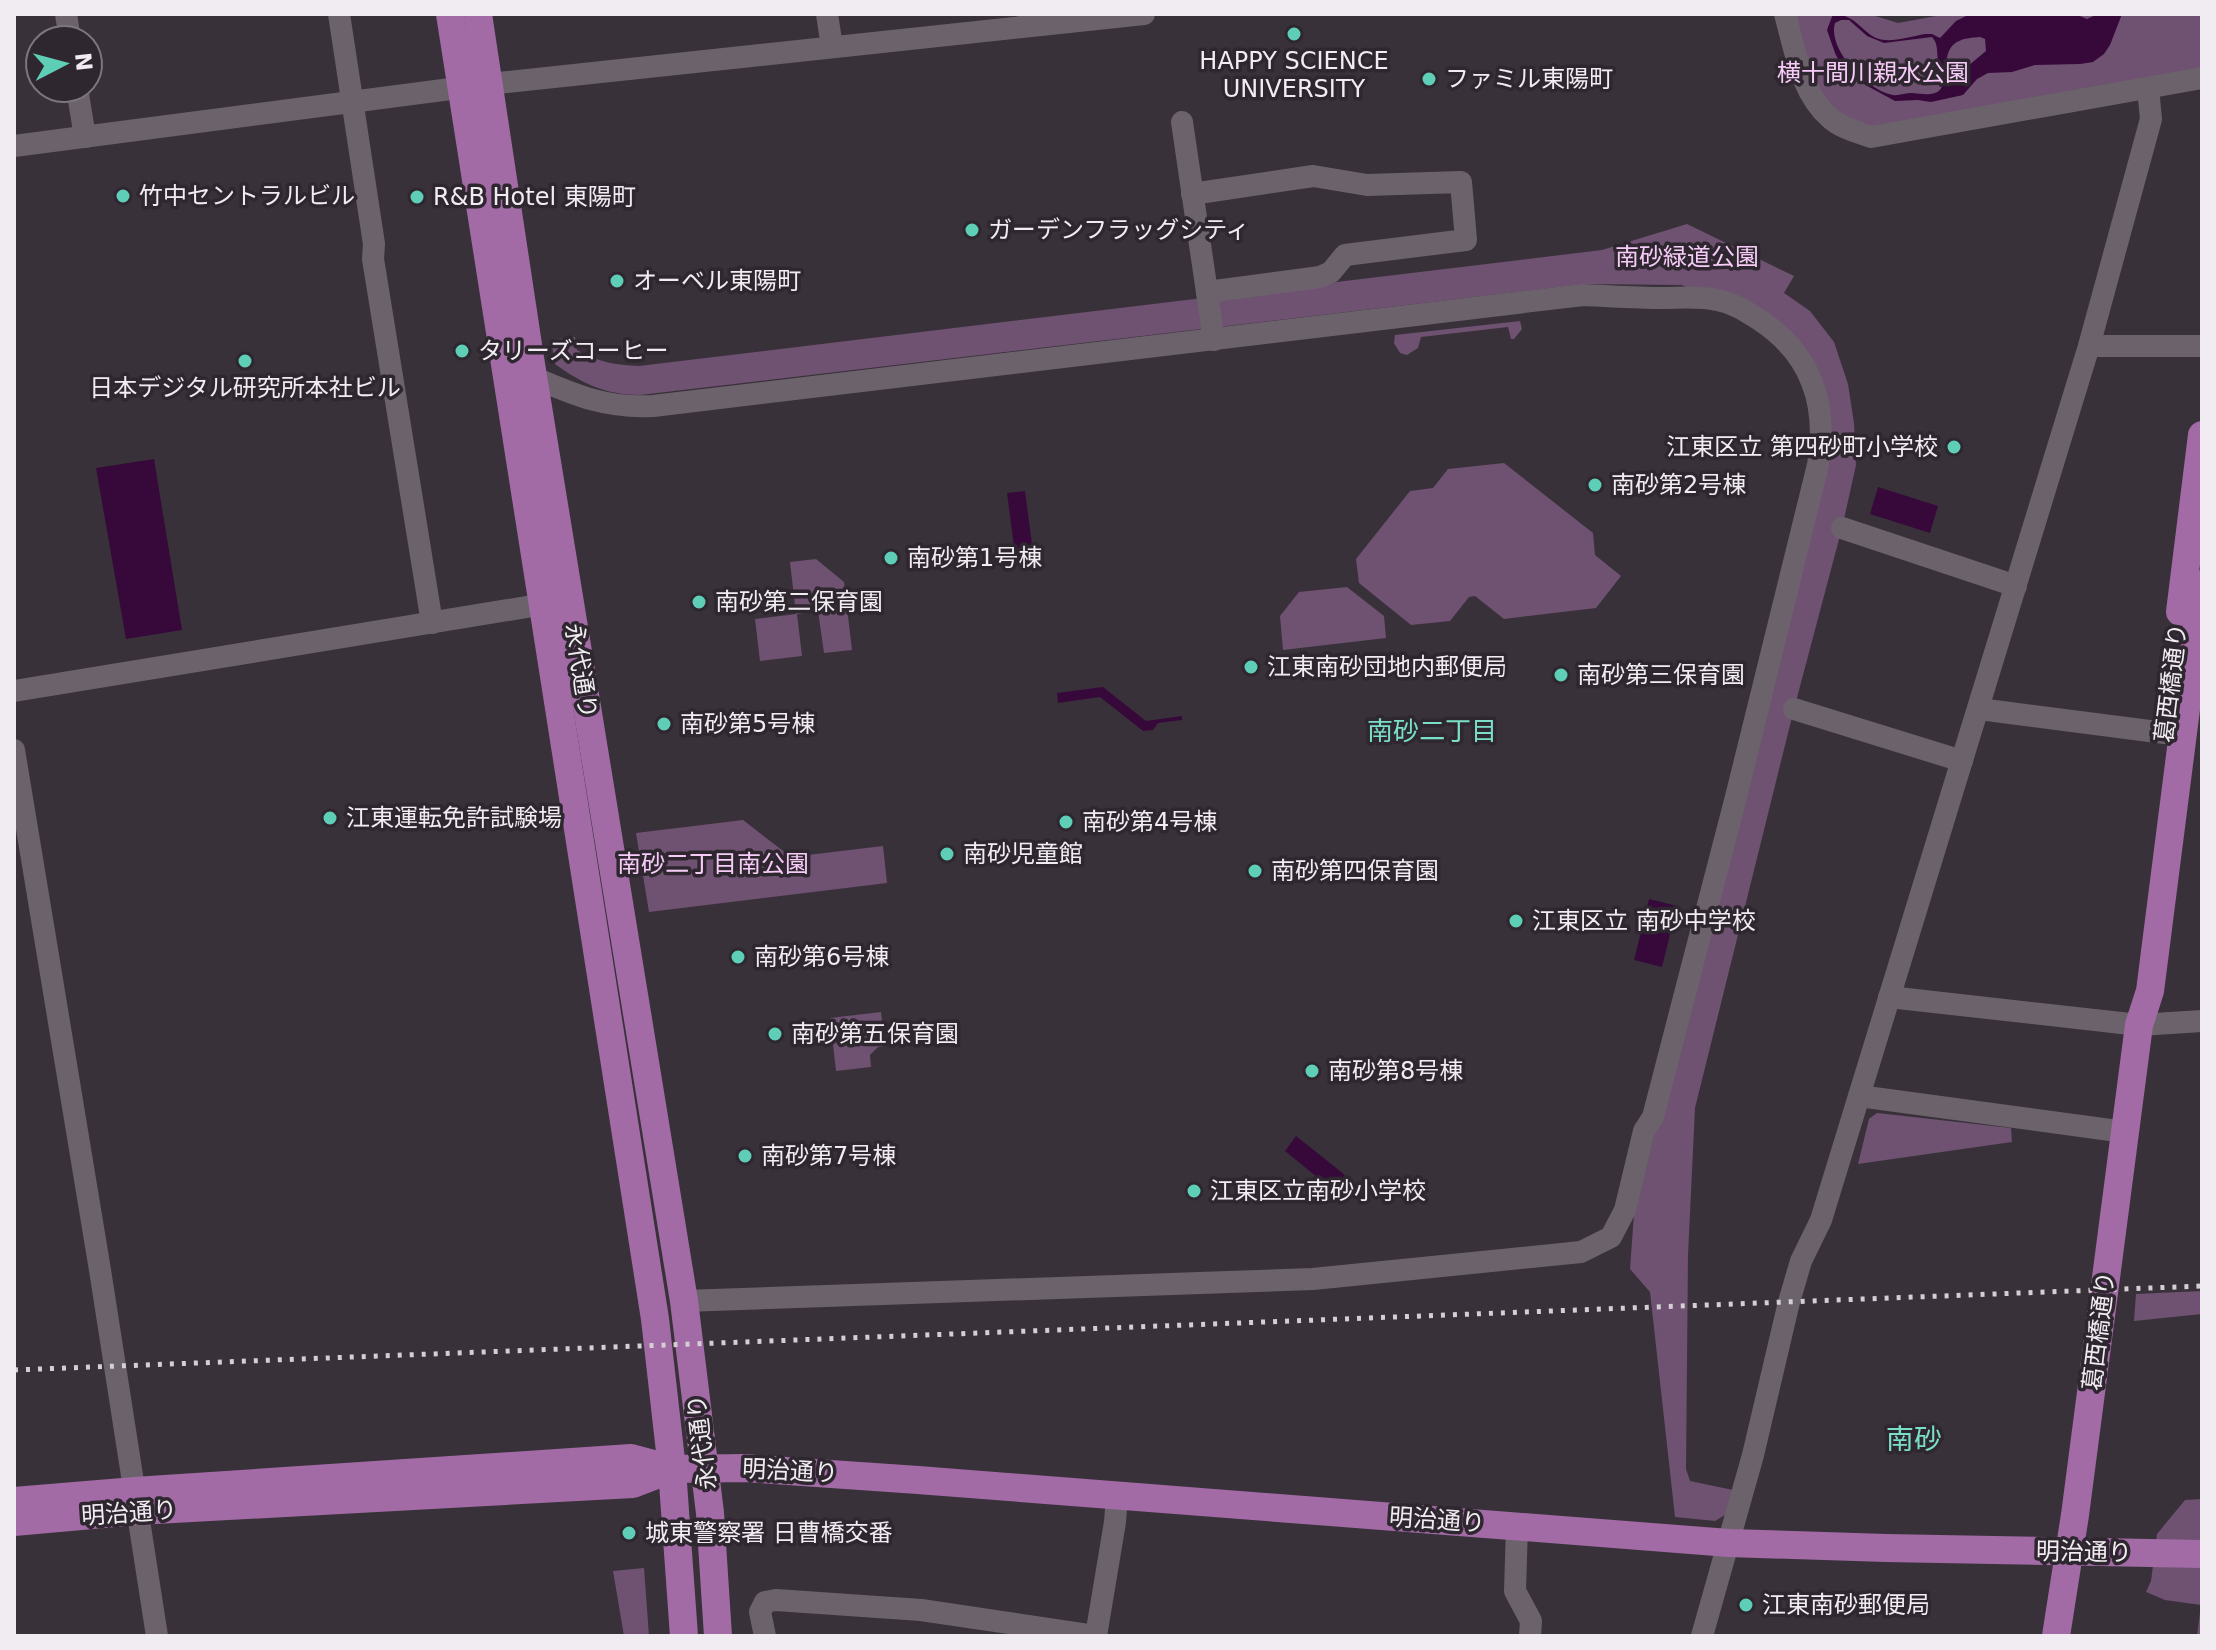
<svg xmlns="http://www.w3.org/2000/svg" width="2216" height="1650" font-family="'DejaVu Sans','Noto Sans JP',sans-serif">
  <rect width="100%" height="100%" fill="#39313a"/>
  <g fill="#6f5171">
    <path d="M1792 14H1869L1898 23 1947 14H2202V73L1871 130 1856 126 1821 99Z"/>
    <path d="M1687 224 1794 276 1784 293 1810 311 1834 342 1848 384 1854 423 1856 465 1842 528 1794 709 1695 1108 1688 1255 1686 1469 1690 1481 1733 1490 1725 1515 1715 1521 1675 1517 1650 1292 1630 1269 1634 1214 1827 456 1784 337 1682 285 1585 284 640 395C606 395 581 383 555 364L551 340 575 337 577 350C597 362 616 365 639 366L1602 250Z"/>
    <path d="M1520 321 1522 329 1514 339H1511L1508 327 1421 337 1418 348 1407 355 1400 353 1394 343 1395 335Z"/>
    <path d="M1504 463 1593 533 1595 555 1621 576 1596 608 1504 619 1475 596 1469 597 1450 621 1411 625 1359 583 1356 559 1410 491 1433 488 1448 469Z"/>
    <path d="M816 559 844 582 852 650 824 653 818 611 797 614 802 656 760 661 755 619 796 614 790 562Z"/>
    <path d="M1347 587 1384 616 1386 638 1283 650 1280 616 1299 592Z"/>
    <path d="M743 820 791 857 883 846 887 883 649 912 636 833Z"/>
    <path d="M881 1012 885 1046 878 1047 870 1055 871 1067 836 1071 830 1018Z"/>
    <path d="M1877 1113 2011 1128 2012 1142 1858 1164 1869 1119Z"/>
    <path d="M2202 1291V1314L2134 1321 2136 1294Z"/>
    <path d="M2202 1499V1636H2197L2201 1605 2165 1600 2146 1592 2151 1581 2157 1534 2185 1500Z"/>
    <path d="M644 1568 649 1636H624L613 1571Z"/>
  </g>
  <g fill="#37093b" fill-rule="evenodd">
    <path d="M1833 14C1859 14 1864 39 1885 40 1896 41 1914 36 1925 34H1932L1940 38 1956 21 1970 14H2075L2087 19 2098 14H2122L2110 45 2104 54 2093 62 2080 64 2035 65 2012 72 1988 73 1977 79 1963 95 1931 102 1918 100 1895 101 1860 82 1840 63 1835 53 1827 30ZM1841 20H1849L1867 36 1884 43 1932 37C1940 45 1935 56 1940 66 1945 77 1946 93 1930 94 1924 95 1918 93 1911 93 1906 93 1898 96 1893 95 1868 91 1827 50 1835 23ZM1980 37 1985 39 1986 51 1962 71C1955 69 1950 65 1947 58 1950 40 1964 38 1980 37Z"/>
    <path d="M154 459 182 630 126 639 96 468Z"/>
    <path d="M1878 487 1938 506 1930 533 1870 514Z"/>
    <path d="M1025 491 1033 552 1015 554 1007 493Z"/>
    <path d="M1103 687 1146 721 1182 716V720L1158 723 1153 730 1143 731 1100 697 1058 703 1057 693Z"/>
    <path d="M1649 899 1677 906 1662 967 1634 960Z"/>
    <path d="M1296 1136 1345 1175 1333 1190 1285 1151Z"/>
  </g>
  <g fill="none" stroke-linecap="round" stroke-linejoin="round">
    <g stroke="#6c626c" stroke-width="22">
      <path d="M66 14 70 40"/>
      <path d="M339 14 374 244 373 259 432 623"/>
      <path d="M827 14 832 47"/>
      <path d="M1785 14C1795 50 1801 93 1830 118 1841 128 1857 132 1871 137L2202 78"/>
      <path d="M77 88 85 137"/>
      <path d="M1182 122 1214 340"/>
      <path d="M14 146 489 84 1144 14"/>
      <path d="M1192 194 1313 176 1367 185 1461 182 1466 240 1345 255 1331 272 1320 277 1207 292"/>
      <path d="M2089 346H2202"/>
      <path d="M523 373C569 392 602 409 653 406L1583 295C1609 296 1636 298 1662 298 1680 298 1700 296 1717 300 1734 303 1747 312 1761 321 1812 355 1828 406 1818 465L1736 797 1653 1117 1644 1131 1625 1210 1611 1237 1581 1252 1313 1279 684 1301"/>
      <path d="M1842 528 2016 586"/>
      <path d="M14 691 557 602"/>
      <path d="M1794 709 1962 761"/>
      <path d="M1979 709 2165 733"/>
      <path d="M14 750 100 1270 157 1636"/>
      <path d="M1889 997 2139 1025 2202 1021"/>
      <path d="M1859 1096 2125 1132"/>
      <path d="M1517 1526 1515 1591 1531 1621 1530 1636"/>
      <path d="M765 1636 760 1612 765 1602 776 1600 921 1610 1095 1636"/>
      <path d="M1096 1636 1115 1522 1117 1496"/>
      <path d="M1702 1636 1753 1455 1789 1302 1801 1261 1821 1220 2089 346 2151 119 2148 88"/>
    </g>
    <g stroke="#a36ba6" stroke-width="28">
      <path d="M450 14 655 1319 672 1469 684 1636"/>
      <path d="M478 14 530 358 684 1301 710 1513 718 1636"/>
      <path d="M2180 612 2202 435"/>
      <path d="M14 1501 135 1491 631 1458 672 1469 745 1468 918 1480 1729 1543 1886 1548 2202 1554"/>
      <path d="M14 1522 137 1511 633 1484 672 1469"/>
      <path d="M2056 1636 2075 1515 2139 1025 2150 991 2202 584"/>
    </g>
    <path stroke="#d4ced5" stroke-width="5" stroke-dasharray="4 8" stroke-linecap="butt" d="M14 1370 2202 1286"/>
  </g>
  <g fill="#5eceb7" stroke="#2f272f" stroke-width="3">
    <circle cx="1294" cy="34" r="8"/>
    <circle cx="1429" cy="79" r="8"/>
    <circle cx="123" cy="196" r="8"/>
    <circle cx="417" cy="197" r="8"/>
    <circle cx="972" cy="230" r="8"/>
    <circle cx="617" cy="281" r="8"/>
    <circle cx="462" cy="351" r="8"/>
    <circle cx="245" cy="361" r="8"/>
    <circle cx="1954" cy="447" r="8"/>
    <circle cx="1595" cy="485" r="8"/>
    <circle cx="891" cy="558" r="8"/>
    <circle cx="699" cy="602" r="8"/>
    <circle cx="1251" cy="667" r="8"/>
    <circle cx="1561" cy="675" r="8"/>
    <circle cx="664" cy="724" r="8"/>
    <circle cx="330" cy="818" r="8"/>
    <circle cx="1066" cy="822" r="8"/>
    <circle cx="947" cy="854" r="8"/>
    <circle cx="1255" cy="871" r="8"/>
    <circle cx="1516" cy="921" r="8"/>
    <circle cx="738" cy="957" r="8"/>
    <circle cx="775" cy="1034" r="8"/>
    <circle cx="1312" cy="1071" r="8"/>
    <circle cx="745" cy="1156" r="8"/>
    <circle cx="1194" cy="1191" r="8"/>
    <circle cx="629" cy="1533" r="8"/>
    <circle cx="1746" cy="1605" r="8"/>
  </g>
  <g text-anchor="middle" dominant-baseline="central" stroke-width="7" stroke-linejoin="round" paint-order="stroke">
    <g font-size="24" fill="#f1ecf2" stroke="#2f272f" text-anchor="start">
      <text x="1294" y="61" text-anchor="middle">HAPPY SCIENCE<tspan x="1294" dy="28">UNIVERSITY</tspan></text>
      <text x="1445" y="79">ファミル東陽町</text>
      <text x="139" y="196">竹中セントラルビル</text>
      <text x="433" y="197">R&amp;B Hotel 東陽町</text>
      <text x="988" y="230">ガーデンフラッグシティ</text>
      <text x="633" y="281">オーベル東陽町</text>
      <text x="478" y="351">タリーズコーヒー</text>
      <text x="245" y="388" text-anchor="middle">日本デジタル研究所本社ビル</text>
      <text x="1938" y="447" text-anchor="end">江東区立 第四砂町小学校</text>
      <text x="1611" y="485">南砂第2号棟</text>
      <text x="907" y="558">南砂第1号棟</text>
      <text x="715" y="602">南砂第二保育園</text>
      <text x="1267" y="667">江東南砂団地内郵便局</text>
      <text x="1577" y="675">南砂第三保育園</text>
      <text x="680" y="724">南砂第5号棟</text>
      <text x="346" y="818">江東運転免許試験場</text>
      <text x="1082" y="822">南砂第4号棟</text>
      <text x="963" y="854">南砂児童館</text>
      <text x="1271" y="871">南砂第四保育園</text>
      <text x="1532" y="921">江東区立 南砂中学校</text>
      <text x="754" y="957">南砂第6号棟</text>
      <text x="791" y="1034">南砂第五保育園</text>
      <text x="1328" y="1071">南砂第8号棟</text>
      <text x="761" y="1156">南砂第7号棟</text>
      <text x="1210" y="1191">江東区立南砂小学校</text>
      <text x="645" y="1533">城東警察署 日曹橋交番</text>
      <text x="1762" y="1605">江東南砂郵便局</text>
    </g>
    <g font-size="24" fill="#f6cbf8" stroke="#2f272f">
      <text x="1873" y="73">横十間川親水公園</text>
      <text x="1687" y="257">南砂緑道公園</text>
      <text x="713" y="864">南砂二丁目南公園</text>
    </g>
    <g font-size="24" fill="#f1ecf2" stroke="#2f272f">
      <text transform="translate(581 671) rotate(81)">永代通り</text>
      <text transform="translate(2171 683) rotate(-83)">葛西橋通り</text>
      <text transform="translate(2099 1331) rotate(-83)">葛西橋通り</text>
      <text transform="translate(702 1442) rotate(-97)">永代通り</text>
      <text transform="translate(790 1471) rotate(3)">明治通り</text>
      <text transform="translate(129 1513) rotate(-4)">明治通り</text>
      <text transform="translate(1437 1520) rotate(4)">明治通り</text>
      <text transform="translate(2084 1552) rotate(1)">明治通り</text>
    </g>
    <g font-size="26" fill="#7adec8" stroke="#2f272f">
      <text x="1432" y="731">南砂二丁目</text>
    </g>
    <g font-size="28" fill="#7adec8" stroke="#2f272f">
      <text x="1914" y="1439">南砂</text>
    </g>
  </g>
  <rect width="2216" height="1650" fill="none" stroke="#f1ecf2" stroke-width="32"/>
  <g transform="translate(64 64) rotate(84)"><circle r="38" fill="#2f272f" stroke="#7d767d" stroke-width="2"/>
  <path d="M0-6L14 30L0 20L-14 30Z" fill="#5eceb7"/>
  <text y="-12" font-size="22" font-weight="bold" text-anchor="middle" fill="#f1ecf2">N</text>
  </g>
</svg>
